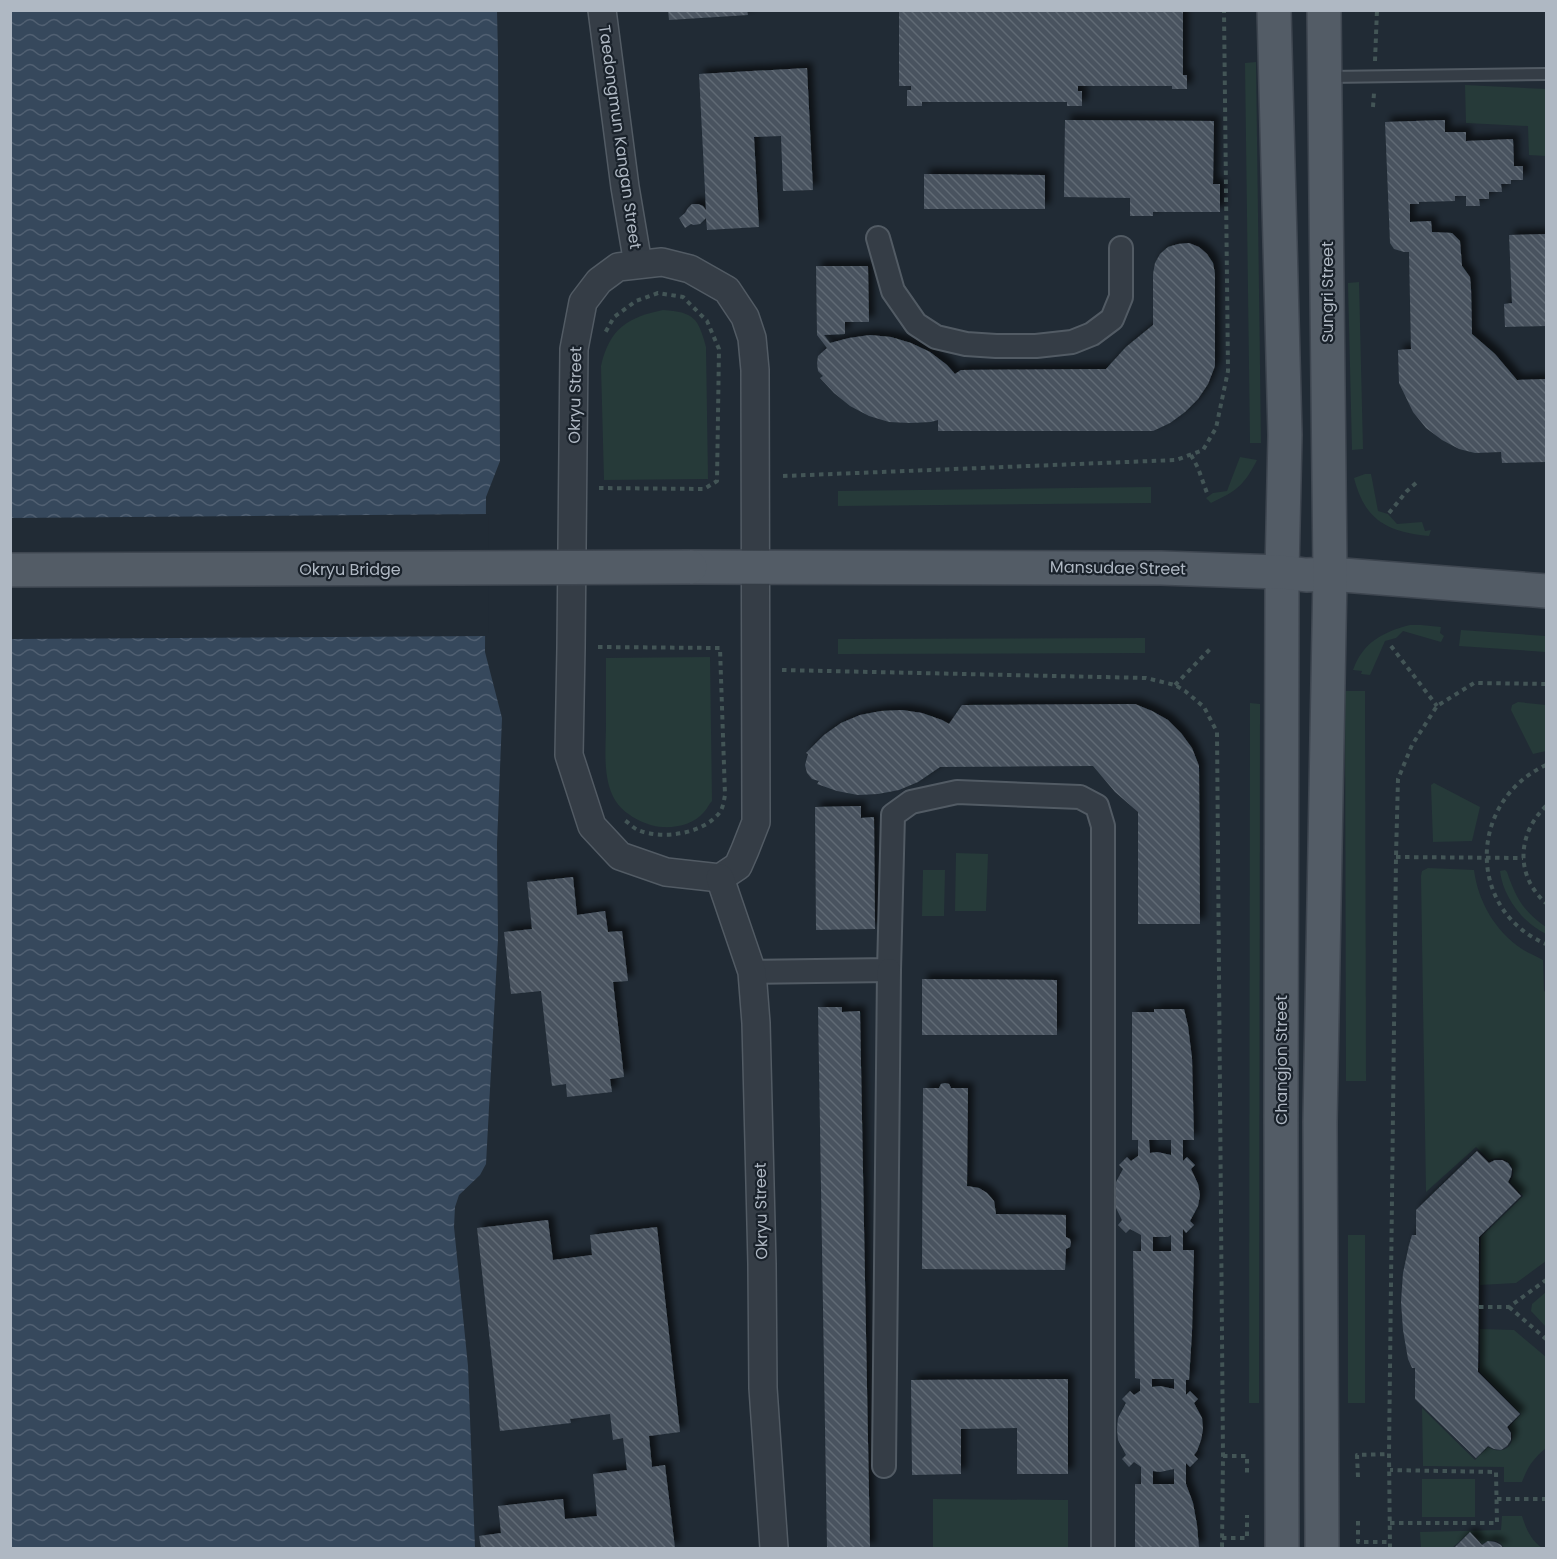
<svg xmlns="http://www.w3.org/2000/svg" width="1557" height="1559" font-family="Poppins,sans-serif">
  <defs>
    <pattern id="water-waves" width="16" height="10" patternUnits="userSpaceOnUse" patternTransform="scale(1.5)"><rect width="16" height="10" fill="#36485c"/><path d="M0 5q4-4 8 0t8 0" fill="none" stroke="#516072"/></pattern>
    <pattern id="building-back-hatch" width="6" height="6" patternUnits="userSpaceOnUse" patternTransform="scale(1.5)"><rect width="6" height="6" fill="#48535f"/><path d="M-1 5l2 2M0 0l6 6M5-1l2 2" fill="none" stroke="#606a74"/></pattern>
    <filter id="shadow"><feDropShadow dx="5.5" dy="-5.5" stdDeviation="3" flood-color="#0009"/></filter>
  </defs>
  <rect width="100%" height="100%" fill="#212b35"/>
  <g fill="#263a39">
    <path d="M1256 62 1261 443H1250L1245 63Z"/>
    <path d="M1465 85 1546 89V156L1529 155 1528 126 1466 123Z"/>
    <path d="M1359 282 1363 449 1352 450 1348 283Z"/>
    <path d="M663 310C694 312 698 318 706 347L708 479 604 480 601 366C609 329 628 317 663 310Z"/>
    <path d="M1240 457 1257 460C1244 486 1236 491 1211 503L1206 498 1213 493 1227 491Z"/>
    <path d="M1365 474H1371L1378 511 1388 514 1397 524 1422 522 1425 531 1431 530 1429 536C1388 532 1365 521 1354 478Z"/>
    <path d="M1151 487V503L838 506V491Z"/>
    <path d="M1410 625H1421L1441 627 1440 633 1444 636 1441 642 1403 631 1396 638 1385 641 1370 675 1361 674 1362 671 1353 670C1363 642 1383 632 1410 625Z"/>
    <path d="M1461 630 1546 636V652L1459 646Z"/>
    <path d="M1145 638V653L838 654V639Z"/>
    <path d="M710 657 712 801C709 804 707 809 704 812 694 824 677 828 662 827 646 826 624 815 615 800 602 778 606 748 606 723 606 701 606 680 606 658Z"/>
    <path d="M1345 691H1365L1366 1081H1346Z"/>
    <path d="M1518 702 1546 705V751L1533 754 1511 710 1512 705Z"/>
    <path d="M1250 703 1260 704 1259 1403H1249Z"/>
    <path d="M1434 783 1480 807 1472 841 1433 842 1431 785Z"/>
    <path d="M956 853 988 854 986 911H955Z"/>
    <path d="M1428 868 1474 870C1478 901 1495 931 1522 949 1528 953 1536 956 1543 960L1544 991 1546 992V1261L1516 1283 1480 1285 1481 1237 1523 1196 1510 1182C1520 1167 1505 1153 1489 1160L1476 1147 1426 1192 1421 876 1422 871Z"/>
    <path d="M923 870H945L944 916H922Z"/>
    <path d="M1505 870 1507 872C1516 898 1523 911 1546 927V934C1523 923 1503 897 1500 871Z"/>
    <rect x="1348" y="1235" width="17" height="168"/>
    <path d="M1546 1292V1327L1531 1311 1532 1304Z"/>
    <path d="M1480 1329 1514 1330 1546 1357V1448C1533 1459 1528 1466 1522 1482H1504V1467L1423 1466 1422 1408 1475 1460 1488 1447C1504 1457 1519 1443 1509 1427L1521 1414 1480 1372Z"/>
    <rect x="1422" y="1479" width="53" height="38"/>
    <path d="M933 1499 1068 1500V1548H933Z"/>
    <path d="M1502 1516H1522C1526 1529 1531 1540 1542 1548H1504C1500 1539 1490 1539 1482 1544L1470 1532 1452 1548H1421L1420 1532 1501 1530Z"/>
  </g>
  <path fill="url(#water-waves)" d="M11 11H497L498 54 500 461 486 497 485 652 502 718 497 844 498 939 486 1164 480 1175 459 1195 455 1207 454 1227 468 1366 475 1548H11Z"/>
  <path fill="#212b35" d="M489 514 488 636 10 639 11 518Z"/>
  <g fill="url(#building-back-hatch)" fill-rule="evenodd" filter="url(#shadow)">
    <path d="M668 10H747L748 15 669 20Z"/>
    <path d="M899 10H1183V75H1187V89H1172V86H1078V91H1082V106H1067V102H922V106H907V90H911V86H899Z"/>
    <path d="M807 68 813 190 783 191 781 136 754 137 759 227 707 230 706 218 700 224 694 225 691 224 685 228 679 218 685 213 688 208 692 204H698L703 206 706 210 699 74Z"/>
    <path d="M1065 120 1214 121 1213 184H1220V212H1153V216H1130V198L1064 197Z"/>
    <path d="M1445 120V132H1466V141L1513 139 1514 166H1523V180H1511V184H1501L1502 192H1489V199H1479L1480 206H1466V196H1455V201L1419 202V204H1410V222L1431 221 1432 232 1452 233 1460 241 1462 266 1470 277 1471 288 1472 334 1495 354 1517 380 1546 379V462L1502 463 1501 452 1475 453 1459 449 1442 440 1426 428 1413 412 1399 383 1398 350 1411 349 1409 252H1404L1394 249 1390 243 1385 122Z"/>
    <path d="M924 174 1045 175V209H924Z"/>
    <path d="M1546 234V326L1505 327 1504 304 1512 303 1509 235Z"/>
    <path d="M1189 243 1199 247 1207 254 1213 263 1215 274V366L1208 384 1198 399 1185 412 1170 423 1153 431H938V420L931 422 910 423 889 422 869 416 850 406 834 393 820 378 823 376 818 371 817 363 818 356 827 348 817 335 816 266H868L869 322H845V334L824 335 830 343 849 338 870 335 891 337 911 343 930 352 947 365 955 374 961 370 1106 369 1126 347 1153 325V274L1155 263 1160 254 1168 247 1178 244Z"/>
    <path d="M1135 704 1152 711 1168 720 1181 733 1192 748 1199 766 1200 924H1138V812L1115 792 1093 766 940 767 918 782 899 790 878 794 858 795 837 791 817 784 819 781 812 779 807 773 805 765 808 754 806 753 824 735 841 723 860 715 881 711 902 710 922 713 942 720 949 724 962 705Z"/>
    <path d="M861 806V818L874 817 875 929 816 930 815 807Z"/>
    <path d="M573 877 577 915 605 911 608 932 622 931 628 981 613 982 624 1077 610 1079 612 1092 567 1097 566 1084 552 1086 541 991 511 994 504 932 532 929 527 882Z"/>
    <path d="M922 979 1057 980V1035H922Z"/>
    <path d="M818 1007H842V1012L860 1011 870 1548H827Z"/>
    <path d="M1154 1009H1184L1188 1026 1192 1058 1194 1140H1183V1161L1187 1157 1195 1165 1191 1169 1198 1184 1200 1195 1198 1206 1190 1221 1194 1225 1186 1233 1183 1229V1250H1194L1192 1332 1189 1380H1186V1395L1190 1391 1198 1399 1194 1403 1202 1418 1203 1429 1201 1440 1197 1451 1194 1455 1198 1459 1190 1467 1186 1463V1484L1193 1503 1197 1525 1199 1548H1135V1484H1141V1467L1134 1462 1129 1467 1122 1459 1126 1455 1118 1440 1117 1429 1118 1418 1126 1403 1122 1399 1130 1391 1134 1395 1140 1391V1379L1135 1378 1133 1251H1141V1235L1130 1229 1126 1233 1118 1225 1122 1220 1115 1206 1114 1195 1115 1184 1123 1169 1119 1165 1127 1157 1131 1161 1138 1156V1140H1132V1012H1154ZM1149 1140H1171V1155L1157 1152 1150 1153ZM1171 1235V1251H1153V1237H1168ZM1152 1379H1174V1389L1160 1386 1152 1387ZM1174 1469V1484H1153V1471L1160 1472Z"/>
    <path d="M945 1083 949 1084 951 1088H968L967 1186 979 1188 987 1193 994 1201 996 1214 1066 1215V1237L1070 1239 1071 1243 1070 1247 1066 1249 1065 1270 922 1269 923 1088H939L941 1084Z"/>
    <path d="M1477 1151 1489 1163 1495 1160H1502L1508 1163 1512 1169 1511 1176 1508 1182 1521 1196 1479 1237 1478 1372 1520 1414 1507 1427 1511 1433V1440L1507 1446 1501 1450 1494 1449 1488 1446 1476 1458 1415 1399V1368H1412L1408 1359 1403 1330 1401 1302 1403 1273 1409 1245 1412 1235H1416V1210Z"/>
    <path d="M548 1220 553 1260 592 1255 590 1235 657 1227 680 1432 649 1436 652 1467 665 1465 675 1548H481L479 1536 501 1533 498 1506 563 1499 565 1519 597 1516 593 1474 627 1470 623 1438 613 1440 610 1414 570 1419 571 1423 500 1431 477 1228Z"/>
    <path d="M1068 1379V1474H1017V1428L961 1429V1474L912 1475 911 1380Z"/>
    <path d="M1470 1532 1482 1545 1488 1541 1495 1542 1501 1545 1503 1548H1454Z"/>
  </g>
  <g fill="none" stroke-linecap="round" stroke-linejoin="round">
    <defs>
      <path id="service" d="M1329 77 1546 74"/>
      <g id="minor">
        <path d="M878 238 893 291 916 324 936 337 966 344 996 346H1036L1072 342 1092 334 1112 319 1121 297V248"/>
        <path d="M752 972 889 970 893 815 911 802 957 792 1080 797 1097 806 1103 826V1548"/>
        <path d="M884 1466 889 970"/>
      </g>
      <g id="tertiary">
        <path d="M602 10 625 187 638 264"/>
        <path d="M662 262 690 269 727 290 745 317 752 338 755 370 756 822 745 850 738 866 720 878 666 872 620 856 592 826 569 755 571 648 574 349 583 302 599 281 618 267Z"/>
        <path d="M720 878 752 972 756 1023 762 1264 763 1388 774 1548"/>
      </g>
      <g id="primary">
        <path d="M1274 10 1285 435 1282 572 1281 1122 1282 1548"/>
        <path d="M690 567 1161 568 1282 572 1306 575 1330 574 1546 591"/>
        <path d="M1322 1548 1320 1122 1330 574 1324 10"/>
      </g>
    </defs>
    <use href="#service" stroke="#525b64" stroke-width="14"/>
    <use href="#minor" stroke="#525b64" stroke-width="26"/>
    <use href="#tertiary" stroke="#525b64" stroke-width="30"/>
    <use href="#primary" stroke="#3e4650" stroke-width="36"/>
    <g stroke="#435556" stroke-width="4" stroke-dasharray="4.5 4.5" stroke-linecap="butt">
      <path d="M1375 61 1377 10"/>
      <path d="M1373 107 1374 93"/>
      <path d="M1191 455 1198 468 1207 493"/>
      <path d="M783 476 1176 460 1203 450 1216 428 1228 371 1224 10"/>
      <path d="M599 488 704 489 717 481 719 349 707 321 683 297 658 293 636 301 614 317 605 333"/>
      <path d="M1389 513 1407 491 1417 482"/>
      <path d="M1391 646 1437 706"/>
      <path d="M598 647 720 648 725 795C724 800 723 808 720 812 704 834 662 840 638 830 633 828 628 822 623 819"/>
      <path d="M782 670 1146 678 1175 685 1185 691 1204 707 1217 732 1223 1456 1222 1548"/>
      <path d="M1175 685 1212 647"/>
      <path d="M1546 765C1468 801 1466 910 1546 944"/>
      <path d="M1546 806C1517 834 1515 876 1546 903"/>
      <path d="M1396 857 1523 858"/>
      <path d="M1479 1307H1509L1546 1280"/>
      <path d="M1509 1307 1546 1339"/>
      <path d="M1223 1456H1247V1477"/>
      <path d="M1358 1477 1357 1455 1389 1454"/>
      <path d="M1497 1499H1546"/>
      <path d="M1358 1521V1542H1390"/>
      <path d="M1390 1523H1497L1496 1472 1390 1470"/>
      <path d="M1222 1538H1247V1515"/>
      <path d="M1390 1548 1389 1454 1396 857 1398 779 1412 745 1437 706 1474 683 1546 684"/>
    </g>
    <use href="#service" stroke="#353d46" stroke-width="10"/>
    <use href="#minor" stroke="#353d46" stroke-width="22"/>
    <use href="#tertiary" stroke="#353d46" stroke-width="27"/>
    <use href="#primary" stroke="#535c66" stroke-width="33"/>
    <defs>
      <path id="primary-bridge" d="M10 570 690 567"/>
    </defs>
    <use href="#primary-bridge" stroke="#3e4650" stroke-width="36" stroke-linecap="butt"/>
    <use href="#primary-bridge" stroke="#535c66" stroke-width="33"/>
  </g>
  <g text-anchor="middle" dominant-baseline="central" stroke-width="4.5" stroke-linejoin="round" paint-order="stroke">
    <g font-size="16" fill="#afb8c3" stroke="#1a222b">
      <text transform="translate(620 137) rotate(82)">Taedongmun Kangan Street</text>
      <text transform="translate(1327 292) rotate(-90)">Sungri Street</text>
      <text transform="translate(575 395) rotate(-89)">Okryu Street</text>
      <text transform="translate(1118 568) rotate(1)">Mansudae Street</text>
      <text x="350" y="569">Okryu Bridge</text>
      <text transform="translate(1281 1060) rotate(-90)">Changjon Street</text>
      <text transform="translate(761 1211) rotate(-91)">Okryu Street</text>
    </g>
  </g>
  <rect width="1557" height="1559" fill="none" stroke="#afb8c3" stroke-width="24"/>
</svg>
